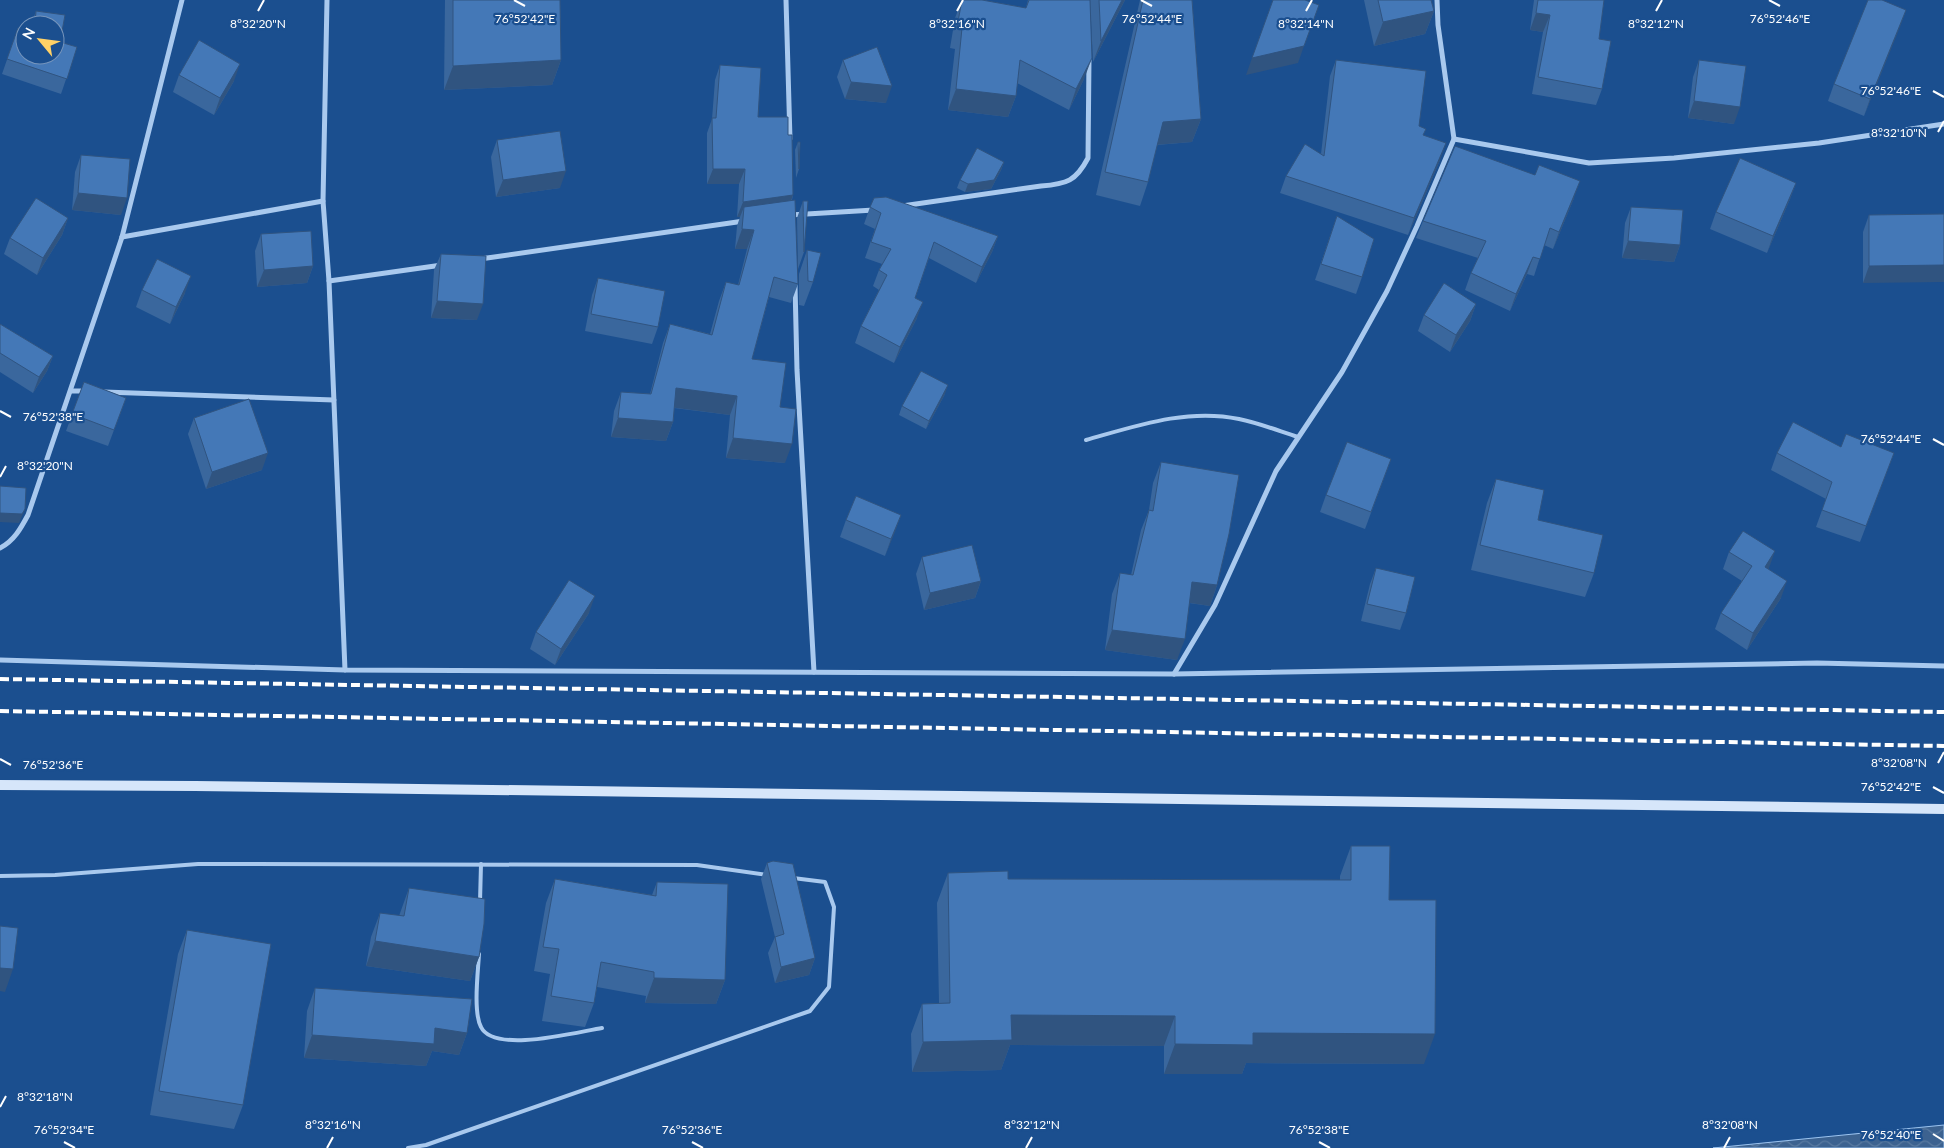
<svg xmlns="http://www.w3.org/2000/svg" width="1944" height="1148" font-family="Lato,sans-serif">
  <defs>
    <pattern id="water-waves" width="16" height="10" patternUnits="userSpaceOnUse" patternTransform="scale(1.25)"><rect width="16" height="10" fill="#3c6290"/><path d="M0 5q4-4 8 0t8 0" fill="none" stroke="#597aa1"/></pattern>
  </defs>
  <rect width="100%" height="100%" fill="#1b4f8f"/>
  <path fill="url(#water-waves)" stroke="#9cc4f0" d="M1944 1125V1148H1713Z"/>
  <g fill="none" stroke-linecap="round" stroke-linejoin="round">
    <g stroke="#a9c9ee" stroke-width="4">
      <path d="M1086 440C1136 426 1187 408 1239 419 1259 423 1279 431 1298 437"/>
      <path d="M0 876 55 875 198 864 697 865 767 875"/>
      <path d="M480 902 481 864"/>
      <path d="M479 954C478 972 473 1012 481 1027 494 1054 577 1032 602 1028"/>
      <path d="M408 1148 426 1145 810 1011 829 987 834 907 825 882 793 878"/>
    </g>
    <g stroke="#a9c9ee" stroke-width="5">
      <path d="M327 0 323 201 329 281 345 670"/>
      <path d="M786 0 790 139"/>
      <path d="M1454 139 1589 163 1674 158 1819 143 1944 124"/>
      <path d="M902 206 1041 186C1067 184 1076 181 1088 158L1089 59"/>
      <path d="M790 215 874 210"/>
      <path d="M122 237 323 201"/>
      <path d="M480 259 744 221"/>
      <path d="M329 281 442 265"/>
      <path d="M795 285 797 370 814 672"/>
      <path d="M71 391H88"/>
      <path d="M104 392 334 400"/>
      <path d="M0 548C14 541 21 528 28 515L110 273 122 237 182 0"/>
      <path d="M0 660 345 670 1174 674 1817 663 1944 666"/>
      <path d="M1174 674 1215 605 1276 471 1342 372 1387 291 1417 226 1454 139 1438 25 1437 0"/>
    </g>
    <path stroke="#d6e6fa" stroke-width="10" d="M0 785 195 786 1944 809"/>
    <g stroke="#fff" stroke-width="4" stroke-dasharray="9 4" stroke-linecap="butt">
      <path d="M0 679 1944 712"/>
      <path d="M0 711 1944 746"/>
    </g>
  </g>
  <g fill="#3a679d">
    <path d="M445 0H560L561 60 552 85 444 90Z"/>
    <path d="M962 0H982L1026 8 1028 0H1090L1084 79 1069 110 1017 83 1016 96 1008 117 948 110 955 49 950 48 955 18Z"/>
    <path d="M1090 0H1125L1093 62Z"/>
    <path d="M1140 0H1192L1201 119 1192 142 1157 145 1148 182 1140 206 1096 195Z"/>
    <path d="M1364 0H1431L1434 11 1425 34 1374 46Z"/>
    <path d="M1534 0H1604L1599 39 1602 89 1596 105 1532 94 1543 32 1530 30Z"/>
    <path d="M1906 10 1864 116 1828 101 1834 84Z"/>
    <path d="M36 11 65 15 60 42 77 47 61 94 2 74 18 28 25 30V55H55V25H31Z"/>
    <path d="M843 60 886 103 845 99 837 77Z"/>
    <path d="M1336 60 1419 126 1424 135 1440 160 1408 235 1280 193 1286 176 1321 154 1330 76Z"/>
    <path d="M1699 60 1734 124 1688 118 1693 77Z"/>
    <path d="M720 65 758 117 788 135 793 195 792 200 798 284 791 303 769 297 752 359 780 407 785 463 726 458 730 415 674 408 673 422 666 441 611 437 614 411 621 392 650 394 663 343 670 324 710 334 719 301 726 282 738 285 747 249H735L737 226 740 217H737L739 184H707V133L712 119 715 80Z"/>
    <path d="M179 75 234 81 214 115 173 92Z"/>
    <path d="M497 140 560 188 496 197 491 157Z"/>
    <path d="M798 142 799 169 796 178 795 150Z"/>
    <path d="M81 155 121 215 72 210 75 172Z"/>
    <path d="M1004 162 1001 170 991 189 965 192 957 188 960 180Z"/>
    <path d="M1796 183 1790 199 1767 253 1710 229 1716 212Z"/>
    <path d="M1574 198 1553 249 1544 245 1534 276 1527 274 1510 311 1465 290 1471 273 1478 258 1416 238 1423 221Z"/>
    <path d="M803 201 804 252 798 269 797 218Z"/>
    <path d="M870 207 998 236 992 252 976 283 929 258 915 298 917 318 894 363 855 343 861 326 879 290 873 286 879 270 882 264 865 258 875 229 864 224Z"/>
    <path d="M1631 207 1680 245 1674 262 1622 258 1625 223Z"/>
    <path d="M1944 214 1863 283V232L1869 215Z"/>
    <path d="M1337 216 1362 277 1356 294 1315 280Z"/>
    <path d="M68 218 62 235 37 275 4 254 10 238Z"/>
    <path d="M261 234 313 266 307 283 257 287 255 251Z"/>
    <path d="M807 250 813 282 804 306 799 305V274Z"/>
    <path d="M441 254 477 320 431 318 434 270Z"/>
    <path d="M598 278 658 327 652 344 585 331 592 295Z"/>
    <path d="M142 290 185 293 170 324 136 307Z"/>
    <path d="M1476 304 1470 321 1450 352 1418 331 1424 315Z"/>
    <path d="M0 324 53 356 47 371 33 393 0 372Z"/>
    <path d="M84 382 126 398 108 446 66 431Z"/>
    <path d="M945 394 926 429 899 415 902 406Z"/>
    <path d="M194 418 262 470 206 489 188 434Z"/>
    <path d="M1777 453H1894L1860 542 1816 527 1826 499 1771 470Z"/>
    <path d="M1391 459 1365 529 1320 512 1326 495Z"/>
    <path d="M1161 462 1217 585 1210 606 1189 603 1177 660 1105 650 1112 594 1120 573 1131 575 1141 530 1149 510 1153 483Z"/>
    <path d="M1496 479 1594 573 1585 597 1471 570 1487 503Z"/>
    <path d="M901 515 885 556 840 537 846 520Z"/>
    <path d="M1729 552 1769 568 1768 569 1781 598 1747 650 1715 629 1721 613 1742 581 1723 569Z"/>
    <path d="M922 557 981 581 975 598 924 610 916 574Z"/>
    <path d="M1376 568 1406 613 1400 630 1361 621 1370 584Z"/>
    <path d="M589 613 555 665 530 649 536 632Z"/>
    <path d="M1351 846 1389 900 1424 1064 1246 1063 1242 1074H1164V1046L1010 1045 1001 1070 912 1072 911 1034 922 1004 939 1003 937 903 948 873 1008 879 1340 880V876Z"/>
    <path d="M767 863 815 958 809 975 775 983 768 953 775 937 761 879Z"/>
    <path d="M555 879 652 895 657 882 725 980 716 1004 645 1003 646 996 597 987 594 1003 585 1027 542 1021 550 974 534 971 546 903Z"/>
    <path d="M409 888 479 957 470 981 366 966 371 937 380 913 399 916Z"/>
    <path d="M187 930 243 1105 234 1129 150 1115 178 954Z"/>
    <path d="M315 988 467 1033 459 1055 432 1051 426 1066 304 1058 307 1011Z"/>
  </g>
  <g fill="#305480">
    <path d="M1122 0H1125L1093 62 1101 41Z"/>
    <path d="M1906 10 1900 27 1864 116 1870 99Z"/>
    <path d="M1434 11 1425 34 1374 46 1383 22Z"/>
    <path d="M1536 13 1550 15 1543 32 1530 30Z"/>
    <path d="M1304 46 1298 63 1246 75 1252 58Z"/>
    <path d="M1092 58 1084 79 1069 110 1076 89Z"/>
    <path d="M561 60 552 85 444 90 453 66Z"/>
    <path d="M240 64 234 81 214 115 220 98Z"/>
    <path d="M851 82 892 86 886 103 845 99Z"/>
    <path d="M956 89 1016 96 1008 117 948 110Z"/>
    <path d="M1694 101 1740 107 1734 124 1688 118Z"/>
    <path d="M1201 119 1192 142 1154 145 1163 122Z"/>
    <path d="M1446 143 1440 160 1408 235 1414 218Z"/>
    <path d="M1004 162 1001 170 991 189 965 192 968 184Z"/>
    <path d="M713 169H745L739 184H707Z"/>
    <path d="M566 171 560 188 496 197 503 180Z"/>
    <path d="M1580 181 1574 198 1553 249 1559 232Z"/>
    <path d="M1796 183 1790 199 1767 253 1773 236Z"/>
    <path d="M78 193 127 198 121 215 72 210Z"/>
    <path d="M793 195 788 210 744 207 740 217H737L743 202Z"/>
    <path d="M68 218 62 235 37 275 43 258Z"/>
    <path d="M742 229 754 230 747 249H735Z"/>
    <path d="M998 236 992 252 976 283 982 267Z"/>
    <path d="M1628 241 1680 245 1674 262 1622 258Z"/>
    <path d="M1533 257 1527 274 1510 311 1516 294Z"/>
    <path d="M1944 265V282L1863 283 1869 266Z"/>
    <path d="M313 266 307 283 257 287 264 270Z"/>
    <path d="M191 276 185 293 170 324 176 307Z"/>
    <path d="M437 301 483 304 477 320 431 318Z"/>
    <path d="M923 302 917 318 894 363 900 347Z"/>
    <path d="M1476 304 1470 321 1450 352 1456 335Z"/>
    <path d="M53 356 47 371 33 393 39 377Z"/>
    <path d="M948 385 945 394 926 429 929 421Z"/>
    <path d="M676 388 737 396 730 415 669 407Z"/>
    <path d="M618 418 673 422 666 441 611 437Z"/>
    <path d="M733 438 792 444 785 463 726 458Z"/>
    <path d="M268 453 262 470 206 489 212 472Z"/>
    <path d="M25 509 19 523 0 522V513Z"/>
    <path d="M901 515 895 532 885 556 891 539Z"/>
    <path d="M1775 551 1769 568 1759 584 1765 567Z"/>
    <path d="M981 581 975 598 924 610 930 593Z"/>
    <path d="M1787 581 1781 598 1747 650 1753 633Z"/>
    <path d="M1192 582 1217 585 1210 606 1184 602Z"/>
    <path d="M595 596 589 613 555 665 561 649Z"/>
    <path d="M1112 630 1185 639 1177 660 1105 650Z"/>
    <path d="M375 941 479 957 470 981 366 966Z"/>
    <path d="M815 958 809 975 775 983 781 967Z"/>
    <path d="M0 968 13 969 5 992 0 991Z"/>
    <path d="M654 978 725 980 716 1004 645 1003Z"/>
    <path d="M1011 1015 1175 1016 1164 1046 1010 1045 1001 1070 912 1072 923 1042Z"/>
    <path d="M435 1028 467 1033 459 1055 432 1051 426 1066 304 1058 312 1035Z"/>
    <path d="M1253 1033 1435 1034 1424 1064 1246 1063 1242 1074H1164L1175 1044Z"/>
  </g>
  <g fill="#4478b7" stroke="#305480">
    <path d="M453 0H560L561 60 453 66Z"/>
    <path d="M962 0H982L1026 8 1029 0H1090L1092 58 1076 89 1020 60 1016 96 956 89 962 28 957 27Z"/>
    <path d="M1099 0H1122L1101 41Z"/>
    <path d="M1143 0H1192L1201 119 1163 122 1148 182 1105 172Z"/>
    <path d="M1273 0H1305L1319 5 1304 46 1252 58Z"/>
    <path d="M1378 0H1431L1434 11 1383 22Z"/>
    <path d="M1538 0H1604L1599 39 1611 41 1602 89 1538 77 1550 15 1536 13Z"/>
    <path d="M1868 0H1882L1906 10 1870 99 1834 84Z"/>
    <path d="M36 11 65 15 60 42 77 47 67 79 7 59 18 28 25 30V55H55V25H35Z"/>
    <path d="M199 40 240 64 220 98 179 75Z"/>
    <path d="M877 47 892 86 851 82 843 60Z"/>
    <path d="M1336 60 1426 71 1419 126 1426 129 1423 135 1446 143 1414 218 1286 176 1305 144 1324 156Z"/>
    <path d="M1699 60 1746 66 1740 107 1694 101Z"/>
    <path d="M720 65 761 68 758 117H788V135H792L793 195 743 202 745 169H713L712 118H716Z"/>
    <path d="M560 131 566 171 503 180 497 140Z"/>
    <path d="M798 142H800L799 169Z"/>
    <path d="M1455 146 1535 175 1539 165 1580 181 1559 232 1550 228 1540 259 1533 257 1516 294 1471 273 1486 241 1423 221Z"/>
    <path d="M977 148 1004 162 994 180 968 184 960 180Z"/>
    <path d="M81 155 130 159 127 198 78 193Z"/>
    <path d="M1740 158 1796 183 1773 236 1716 212Z"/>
    <path d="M886 197 998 236 982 267 934 242 915 298 923 302 900 347 861 326 887 275 879 270 891 249 871 242 881 213 870 207 874 198Z"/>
    <path d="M36 198 68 218 43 258 10 238Z"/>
    <path d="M795 200 798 284 774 277 752 359 786 363 780 407 796 409 792 444 733 438 737 396 676 388 673 422 618 418 621 392 651 394 670 324 712 335 726 282 739 285 754 230 742 229 744 207Z"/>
    <path d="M803 201H808L804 252Z"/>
    <path d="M1631 207 1683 210 1680 245 1628 241Z"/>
    <path d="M1944 214V265L1869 266V215Z"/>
    <path d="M1337 216 1374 239 1362 277 1321 264Z"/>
    <path d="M311 231 313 266 264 270 261 234Z"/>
    <path d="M807 250 821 253 813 282 808 281Z"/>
    <path d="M441 254 486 256 483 304 437 301Z"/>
    <path d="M157 259 191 276 176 307 142 290Z"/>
    <path d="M598 278 665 291 658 327 591 314Z"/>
    <path d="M1444 283 1476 304 1456 335 1424 315Z"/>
    <path d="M0 324 53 356 39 377 0 353Z"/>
    <path d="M921 371 948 385 929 421 902 406Z"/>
    <path d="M84 382 126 398 114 430 72 414Z"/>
    <path d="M249 399 268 453 212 472 194 418Z"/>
    <path d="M1793 422 1841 447 1846 434 1894 453 1866 526 1822 510 1832 482 1777 453Z"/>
    <path d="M1347 442 1391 459 1371 512 1326 495Z"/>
    <path d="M1161 462 1239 475 1229 534 1217 585 1192 582 1185 639 1112 630 1120 573 1133 575 1149 510 1153 511Z"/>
    <path d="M1496 479 1544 490 1538 520 1603 535 1594 573 1480 545Z"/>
    <path d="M0 486 26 488 25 509 22 514 0 513Z"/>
    <path d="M856 496 901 515 891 539 846 520Z"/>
    <path d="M1743 531 1775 551 1765 567 1787 581 1753 633 1721 613 1752 566 1729 552Z"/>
    <path d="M972 545 981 581 930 593 922 557Z"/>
    <path d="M1376 568 1415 577 1406 613 1367 604Z"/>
    <path d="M569 580 595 596 561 649 536 632Z"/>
    <path d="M1351 846H1390L1389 900H1436L1435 1034 1253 1033V1045L1175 1044V1016L1011 1015 1012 1040 923 1042 922 1004 950 1003 948 873 1008 871V879L1351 880Z"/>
    <path d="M773 861 793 864 815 958 781 967 775 937 784 934 767 863Z"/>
    <path d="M555 879 656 896 657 882 728 884 725 980 654 978V972L601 962 594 1003 551 996 559 949 543 947Z"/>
    <path d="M409 888 485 899 484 924 479 957 375 941 380 913 404 916Z"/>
    <path d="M0 926 18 928 13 969 0 968Z"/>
    <path d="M187 930 271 944 243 1105 159 1091Z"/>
    <path d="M315 988 472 999 467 1033 435 1028 434 1044 312 1035Z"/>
  </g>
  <path fill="none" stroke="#fff" stroke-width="2" d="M514 0 525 6M1141 0 1152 6M1769 0 1780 6M258 11 264 0M957 11 963 0M1306 11 1312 0M1656 11 1662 0M1933 91 1944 97M1938 132 1944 121M0 411 11 417M1933 439 1944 445M0 477 6 466M0 759 11 765M1938 763 1944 752M1933 787 1944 793M0 1107 6 1096M1933 1134 1944 1141M64 1142 75 1148M692 1142 703 1148M1319 1142 1330 1148M327 1148 333 1137M1026 1148 1032 1137M1724 1148 1730 1137"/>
  <g font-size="12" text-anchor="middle" fill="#fff" stroke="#1b4f8f" stroke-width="4.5" stroke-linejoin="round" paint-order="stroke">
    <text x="1152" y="23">76°52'44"E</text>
    <text x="525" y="23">76°52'42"E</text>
    <text x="1780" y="23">76°52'46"E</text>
    <text x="258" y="28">8°32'20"N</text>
    <text x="957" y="28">8°32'16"N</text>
    <text x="1306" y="28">8°32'14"N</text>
    <text x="1656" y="28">8°32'12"N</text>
    <text x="1891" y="95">76°52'46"E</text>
    <text x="1899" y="137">8°32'10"N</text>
    <text x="53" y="421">76°52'38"E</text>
    <text x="1891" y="443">76°52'44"E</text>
    <text x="45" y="470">8°32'20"N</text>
    <text x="1899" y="767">8°32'08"N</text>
    <text x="53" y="769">76°52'36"E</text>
    <text x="1891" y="791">76°52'42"E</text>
    <text x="45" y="1101">8°32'18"N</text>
    <text x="333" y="1129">8°32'16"N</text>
    <text x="1032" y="1129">8°32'12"N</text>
    <text x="1730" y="1129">8°32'08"N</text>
    <text x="64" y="1134">76°52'34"E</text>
    <text x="692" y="1134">76°52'36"E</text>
    <text x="1319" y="1134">76°52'38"E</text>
    <text x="1891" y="1139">76°52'40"E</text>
  </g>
  <g transform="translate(40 40) rotate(299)"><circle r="24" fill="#1b4f8f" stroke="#7695bc"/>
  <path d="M0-4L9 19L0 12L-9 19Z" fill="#ffd166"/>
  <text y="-8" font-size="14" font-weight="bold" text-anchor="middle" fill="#ffffff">N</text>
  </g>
</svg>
